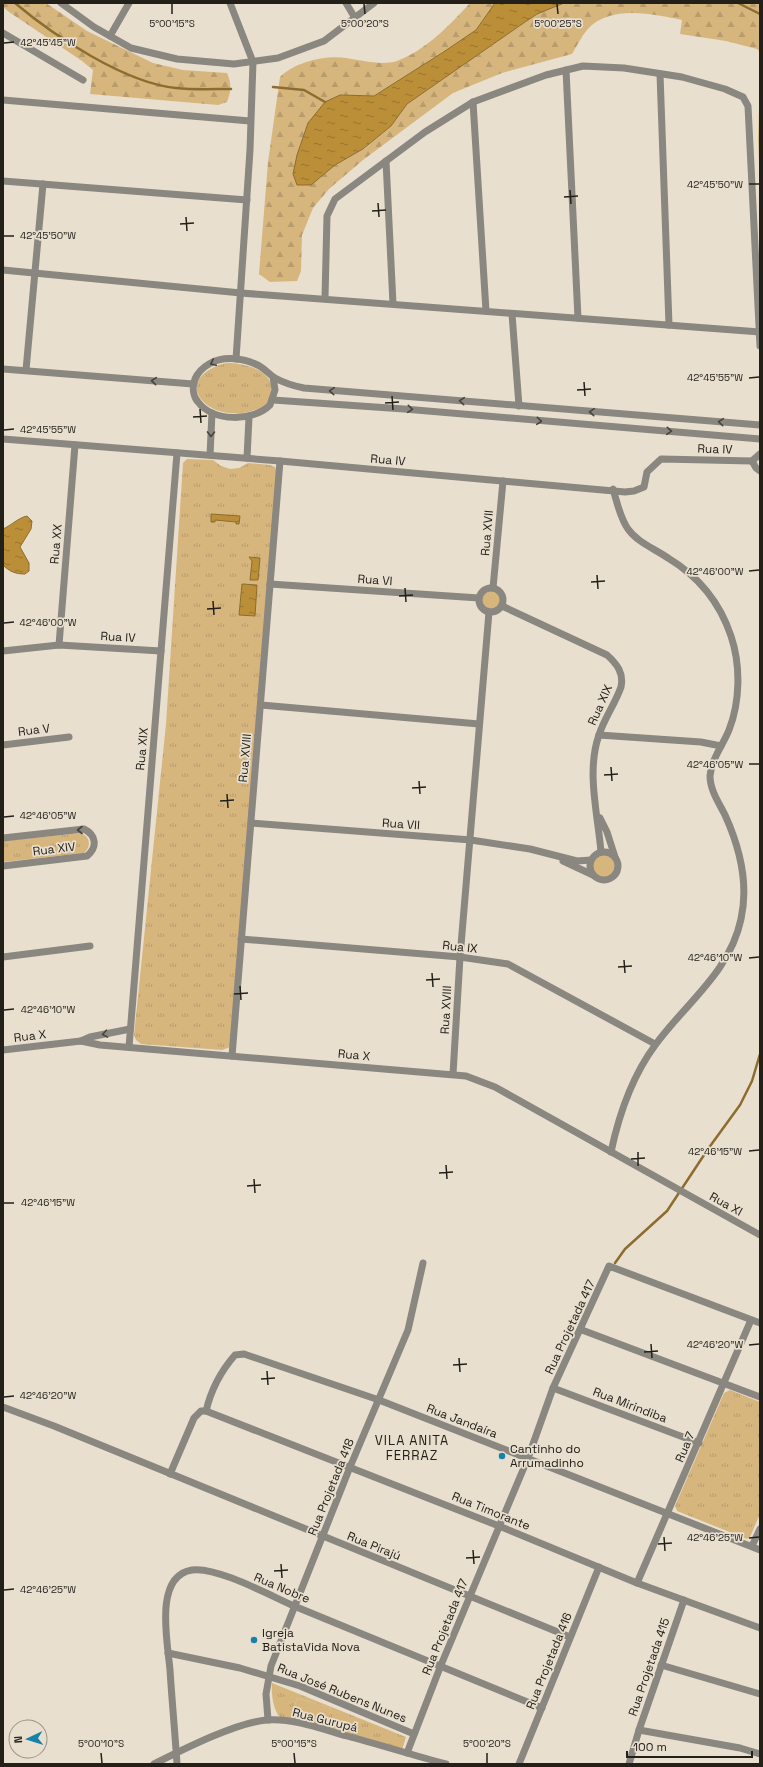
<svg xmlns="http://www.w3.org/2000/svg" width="763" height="1767" font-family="'Space Grotesk',sans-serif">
  <defs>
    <pattern id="forest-firs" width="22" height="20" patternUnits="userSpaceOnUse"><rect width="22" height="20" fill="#d7b67e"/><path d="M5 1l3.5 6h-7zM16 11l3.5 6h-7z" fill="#b89c6c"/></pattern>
    <pattern id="park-tufts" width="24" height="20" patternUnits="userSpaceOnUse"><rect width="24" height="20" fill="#d7b67e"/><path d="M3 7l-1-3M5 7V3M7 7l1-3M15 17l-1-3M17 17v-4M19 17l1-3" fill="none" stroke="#b89c6c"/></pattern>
    <pattern id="water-ripples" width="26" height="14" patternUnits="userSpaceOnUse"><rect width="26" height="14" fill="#bb8e38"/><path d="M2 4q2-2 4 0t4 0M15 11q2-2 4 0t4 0" fill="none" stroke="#98742e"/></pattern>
  </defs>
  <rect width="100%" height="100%" fill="#e9dfcf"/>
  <g fill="#d7b67e">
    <circle cx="491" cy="600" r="10"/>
    <circle cx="604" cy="866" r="11"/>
    <path d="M297 1698 331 1708 326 1725 292 1715Z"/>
  </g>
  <g fill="url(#forest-firs)">
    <path d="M3 3H46L87 31 153 63 183 70 227 73C232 84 231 92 227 102L218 105 90 94 93 70 82 61 9 12 3 7Z"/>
    <path d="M470 3H495L476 30 442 53 374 96 340 95 311 185 335 165 364 149 391 126 407 104 525 22 537 14 564 3H760V52L757 49 726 41 680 34 682 20C654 14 609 4 587 30 581 37 577 46 572 54L502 73 453 93 363 160 329 189 313 208 302 235 301 271 297 281 270 282 259 274 268 162 280 77C295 62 325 55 346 58 362 60 381 66 397 61 426 50 450 25 470 3Z"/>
    <path d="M760 77V190L758 139Z"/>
  </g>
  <g fill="url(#park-tufts)" fill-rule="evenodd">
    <path d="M227 363C249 363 284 374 267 403 253 416 221 417 206 404 183 385 206 367 227 363Z"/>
    <path d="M187 459 213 460 221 466 230 469 239 468 248 463 270 465 275 467 277 472 230 1047 222 1050 141 1044 136 1040 134 1035 166 724 183 463Z"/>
    <path d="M81 833C90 837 92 846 84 853L3 862V841Z"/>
    <path d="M730 1390 760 1402V1514L750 1537 747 1539 677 1511 675 1506 724 1393Z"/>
    <path d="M272 1683 406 1737 402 1750 281 1718C273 1711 271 1694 272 1683ZM297 1698 331 1708 326 1725 292 1715Z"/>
  </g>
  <g fill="url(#water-ripples)" stroke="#8d6d2f">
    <path d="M495 3H564L537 14 525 22 407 104 391 126 363 149 335 165 311 185H297L293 174 297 155 308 123 325 102 340 95 374 96 442 53 476 30Z"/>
    <path d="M211 514 240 516 239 524H236V522L215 520V522H211Z"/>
    <path d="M27 516 32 521 31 529 20 547 29 563V571L25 574C16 574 10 572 3 565V529C12 525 18 518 27 516Z"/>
    <path d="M249 557 260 558 258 580H250L252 561Z"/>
    <path d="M242 584 257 585 255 616 239 615Z"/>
  </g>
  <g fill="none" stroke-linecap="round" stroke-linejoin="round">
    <g stroke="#8d6d2f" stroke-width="2.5">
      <path d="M15 3C54 36 125 83 176 88 194 90 213 89 231 89"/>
      <path d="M738 3 760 14"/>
      <path d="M273 87 304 90 325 102"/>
      <path d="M615 1263 625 1249 667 1211 708 1149 740 1105 752 1081 760 1054"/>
    </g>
    <g stroke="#8a8680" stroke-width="7">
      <path d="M61 3 94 27 131 48 177 59 234 64 278 58 324 41 374 3"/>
      <path d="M230 3 253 62 250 150 236 359"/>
      <path d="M346 3 355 18"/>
      <path d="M3 33 83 80"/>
      <path d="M110 36 129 3"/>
      <path d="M566 70 578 318"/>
      <path d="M660 74 669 325"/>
      <path d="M3 100 250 121"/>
      <path d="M473 102 486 311"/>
      <path d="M386 161 393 304"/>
      <path d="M3 181 247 200"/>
      <path d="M3 270 241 293 760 332"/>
      <path d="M325 298 327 216 335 199 425 132 473 102 546 75 583 66 624 68 682 77 725 89 743 97 748 106 760 346"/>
      <path d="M512 314 519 406"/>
      <path d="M3 369 193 384"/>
      <path d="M26 370 43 184"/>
      <path d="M273 377 275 390 270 405C253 422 213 422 198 402 193 396 192 387 195 379 198 372 202 368 209 364 224 355 246 358 261 367 266 370 270 375 275 378 284 383 294 386 304 388L760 425"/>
      <path d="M273 400 404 409 760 439"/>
      <path d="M3 439 280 461 625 492 634 491 644 487 647 472 661 459 752 461"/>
      <path d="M210 455 212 413"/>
      <path d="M247 458 249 417"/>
      <path d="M752 461 756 468 760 471"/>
      <path d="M752 461 760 454"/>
      <path d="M270 584 479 598"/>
      <circle cx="491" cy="600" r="12"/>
      <path d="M493 588 503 481"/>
      <path d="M502 606 607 655C617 664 624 673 621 687 615 704 604 719 599 735 586 771 598 815 601 852"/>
      <path d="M59 645 75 445"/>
      <path d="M3 651 59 645 161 651"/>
      <path d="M261 705 479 724"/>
      <path d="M599 735 701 742 721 746"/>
      <path d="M3 745 69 737"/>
      <path d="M600 818 607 832 615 857"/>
      <path d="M251 823 471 840 530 849 577 861 591 860"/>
      <path d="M3 838 84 829C96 835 98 847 87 856L3 866"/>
      <circle cx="604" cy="866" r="14"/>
      <path d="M563 861 593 875"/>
      <path d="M241 939 460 957 508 964 655 1044"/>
      <path d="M3 957 90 946"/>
      <path d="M81 1041 90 1037 130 1029"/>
      <path d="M129 1047 177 453"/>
      <path d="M3 1050 81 1041 100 1045 466 1076 495 1087 760 1235"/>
      <path d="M232 1056 280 461"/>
      <path d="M453 1074 460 957 489 612"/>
      <path d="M611 1152C619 1114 632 1076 656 1044 686 1003 730 972 741 919 749 883 740 848 725 815 719 803 710 790 710 776 711 760 723 745 729 730 740 702 741 666 731 636 720 603 698 576 668 558 655 549 637 542 628 529 620 518 617 502 613 489"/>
      <path d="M582 1330 760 1397"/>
      <path d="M553 1388 699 1443"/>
      <path d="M3 1407 54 1426 570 1637"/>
      <path d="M206 1411C211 1390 221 1371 235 1355L244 1354 379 1400 760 1550"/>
      <path d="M170 1474 194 1418 201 1411H206L499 1526 637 1583 760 1628"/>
      <path d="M752 1546 760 1529"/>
      <path d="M637 1583 751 1320"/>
      <path d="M168 1653 240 1668 300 1686 414 1734"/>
      <path d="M661 1665 760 1694"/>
      <path d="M268 1720 266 1694 271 1666 350 1467 408 1330 423 1263"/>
      <path d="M639 1730 740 1748 760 1754"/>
      <path d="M407 1753 441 1665 528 1458 553 1388 609 1266 760 1323"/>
      <path d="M154 1764C182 1750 237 1722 267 1720 294 1718 322 1729 347 1736 380 1745 413 1755 446 1764"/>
      <path d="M177 1764C175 1733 172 1701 170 1670 168 1644 153 1576 192 1570 216 1566 271 1596 294 1606L542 1708"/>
      <path d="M519 1764 599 1567"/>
      <path d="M629 1764 639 1730 684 1600"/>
    </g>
  </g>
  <defs><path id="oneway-chevron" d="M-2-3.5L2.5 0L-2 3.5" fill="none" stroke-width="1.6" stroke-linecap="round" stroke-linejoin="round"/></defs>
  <g stroke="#47443e">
    <use href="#oneway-chevron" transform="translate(213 363) rotate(155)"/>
    <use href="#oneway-chevron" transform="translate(154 381) rotate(-175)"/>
    <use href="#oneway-chevron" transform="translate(332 391) rotate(-176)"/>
    <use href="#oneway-chevron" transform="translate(462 401) rotate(-175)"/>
    <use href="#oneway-chevron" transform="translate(410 409) rotate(5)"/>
    <use href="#oneway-chevron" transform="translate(592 412) rotate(-176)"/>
    <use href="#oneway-chevron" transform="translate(539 421) rotate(5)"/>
    <use href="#oneway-chevron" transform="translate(721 422) rotate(-175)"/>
    <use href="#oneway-chevron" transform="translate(669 431) rotate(4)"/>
    <use href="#oneway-chevron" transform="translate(211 434) rotate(91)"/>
    <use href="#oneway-chevron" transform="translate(80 830) rotate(180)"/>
    <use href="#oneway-chevron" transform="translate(105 1034) rotate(170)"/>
  </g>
  <path fill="none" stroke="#23201a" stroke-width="1.5" d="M172 4V14M364 4 365 14M557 4 558 14M4 43 14 42M749 184H759M570 190 571 204M564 197 578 196M378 203 379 217M372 211 386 210M186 217 187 231M180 224 194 223M4 236H14M749 378 759 377M584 382 585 396M577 390 591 389M392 396 393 410M385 403 399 402M200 409 201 423M193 417 207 416M4 430 14 429M749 571 759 570M597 575 598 589M591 582 605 581M405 588 406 602M399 596 413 595M213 601 214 615M207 609 221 608M4 623 14 622M749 764H759M611 767 612 781M604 775 618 774M419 781 420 794M412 788 426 787M227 794 228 808M220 801 234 800M4 817 14 816M749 958 759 957M624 960 625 973M618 967 632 966M432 973 433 987M426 980 440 979M240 986 241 1000M234 994 248 993M4 1010 14 1009M749 1151 759 1150M638 1152V1166M631 1159 645 1158M446 1165 447 1179M439 1173 453 1172M254 1179 255 1193M247 1186 261 1185M4 1203H14M651 1344 652 1358M749 1345 759 1344M644 1352 658 1351M459 1358 460 1372M453 1365 467 1364M267 1371 268 1385M261 1379 275 1378M4 1397 14 1396M664 1537 665 1551M749 1538 759 1537M658 1544 672 1543M473 1550 474 1564M466 1558 480 1557M281 1564 282 1578M274 1571 288 1570M4 1590 14 1589M101 1753 102 1763M294 1753 295 1763M487 1753V1763"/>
  <g fill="#1682aa" stroke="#e9dfcf" stroke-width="1.5">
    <circle cx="502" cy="1456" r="4"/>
    <circle cx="254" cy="1640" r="4"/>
  </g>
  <g text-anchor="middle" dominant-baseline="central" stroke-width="3.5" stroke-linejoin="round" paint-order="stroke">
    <g font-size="12" fill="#23201a" stroke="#e9dfcf">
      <text transform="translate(715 449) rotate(2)">Rua IV</text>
      <text transform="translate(388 460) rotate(5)">Rua IV</text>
      <text transform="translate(487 533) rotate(-85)">Rua XVII</text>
      <text transform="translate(56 544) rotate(-85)">Rua XX</text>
      <text transform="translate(375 580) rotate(4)">Rua VI</text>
      <text transform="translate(118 637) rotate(3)">Rua IV</text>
      <text transform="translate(600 705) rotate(-66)">Rua XIX</text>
      <text transform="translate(34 730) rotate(-7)">Rua V</text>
      <text transform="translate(142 749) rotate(-85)">Rua XIX</text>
      <text transform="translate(245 758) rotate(-85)">Rua XVIII</text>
      <text transform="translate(401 824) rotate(4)">Rua VII</text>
      <text transform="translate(54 849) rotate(-7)">Rua XIV</text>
      <text transform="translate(460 947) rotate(6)">Rua IX</text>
      <text transform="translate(446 1010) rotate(-87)">Rua XVIII</text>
      <text transform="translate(30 1036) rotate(-7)">Rua X</text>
      <text transform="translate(354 1055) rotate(5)">Rua X</text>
      <text transform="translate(726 1204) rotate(29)">Rua XI</text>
      <text transform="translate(570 1327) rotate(-65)">Rua Projetada 417</text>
      <text transform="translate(630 1405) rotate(21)">Rua Mirindiba</text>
      <text transform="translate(462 1421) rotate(21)">Rua Jandaíra</text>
      <text transform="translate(685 1447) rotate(-67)">Rua 7</text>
      <text transform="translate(331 1487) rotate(-68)">Rua Projetada 418</text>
      <text transform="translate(491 1511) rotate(22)">Rua Timorante</text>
      <text transform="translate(374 1546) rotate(22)">Rua Pirajú</text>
      <text transform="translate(282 1588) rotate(23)">Rua Nobre</text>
      <text transform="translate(445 1627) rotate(-68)">Rua Projetada 417</text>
      <text transform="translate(549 1661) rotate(-68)">Rua Projetada 416</text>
      <text transform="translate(649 1667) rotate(-71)">Rua Projetada 415</text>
      <text transform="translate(342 1693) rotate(22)">Rua José Rubens Nunes</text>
      <text transform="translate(325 1720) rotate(14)">Rua Gurupá</text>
    </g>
    <g font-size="12" fill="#23201a" stroke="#e9dfcf" text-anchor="start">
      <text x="510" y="1449">Cantinho do<tspan x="510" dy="14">Arrumadinho</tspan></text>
      <text x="262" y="1633">Igreja<tspan x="262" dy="14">BatistaVida Nova</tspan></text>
    </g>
    <g font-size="13" letter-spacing="1" fill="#23201a" stroke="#e9dfcf">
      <text x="412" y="1440">VILA ANITA<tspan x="412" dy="15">FERRAZ</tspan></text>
    </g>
  </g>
  <g font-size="10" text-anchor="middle" fill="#23201a" stroke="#e9dfcf" stroke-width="3.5" stroke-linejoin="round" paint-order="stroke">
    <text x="172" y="27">5°00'15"S</text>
    <text x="365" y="27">5°00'20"S</text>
    <text x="558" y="27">5°00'25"S</text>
    <text x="48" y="46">42°45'45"W</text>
    <text x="715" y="188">42°45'50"W</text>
    <text x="48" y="239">42°45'50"W</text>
    <text x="715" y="381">42°45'55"W</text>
    <text x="48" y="433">42°45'55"W</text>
    <text x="715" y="575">42°46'00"W</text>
    <text x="48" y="626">42°46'00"W</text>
    <text x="715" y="768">42°46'05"W</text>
    <text x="48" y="819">42°46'05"W</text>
    <text x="715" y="961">42°46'10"W</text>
    <text x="48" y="1013">42°46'10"W</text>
    <text x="715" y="1155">42°46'15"W</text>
    <text x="48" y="1206">42°46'15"W</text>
    <text x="715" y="1348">42°46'20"W</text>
    <text x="48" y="1399">42°46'20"W</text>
    <text x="715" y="1541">42°46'25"W</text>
    <text x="48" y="1593">42°46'25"W</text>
    <text x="101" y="1747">5°00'10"S</text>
    <text x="294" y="1747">5°00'15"S</text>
    <text x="487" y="1747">5°00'20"S</text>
  </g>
  <rect width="763" height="1767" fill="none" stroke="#23201a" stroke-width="8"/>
  <g transform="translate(28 1739) rotate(266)"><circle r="19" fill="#e9dfcf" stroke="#9a9387"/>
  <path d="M0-3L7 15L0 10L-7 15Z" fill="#1682aa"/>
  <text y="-6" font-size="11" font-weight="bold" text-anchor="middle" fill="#23201a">N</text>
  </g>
  <path d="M627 1751v6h125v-6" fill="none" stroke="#23201a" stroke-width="2"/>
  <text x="633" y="1751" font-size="12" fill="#23201a" stroke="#e9dfcf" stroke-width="3" paint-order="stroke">100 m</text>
</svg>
